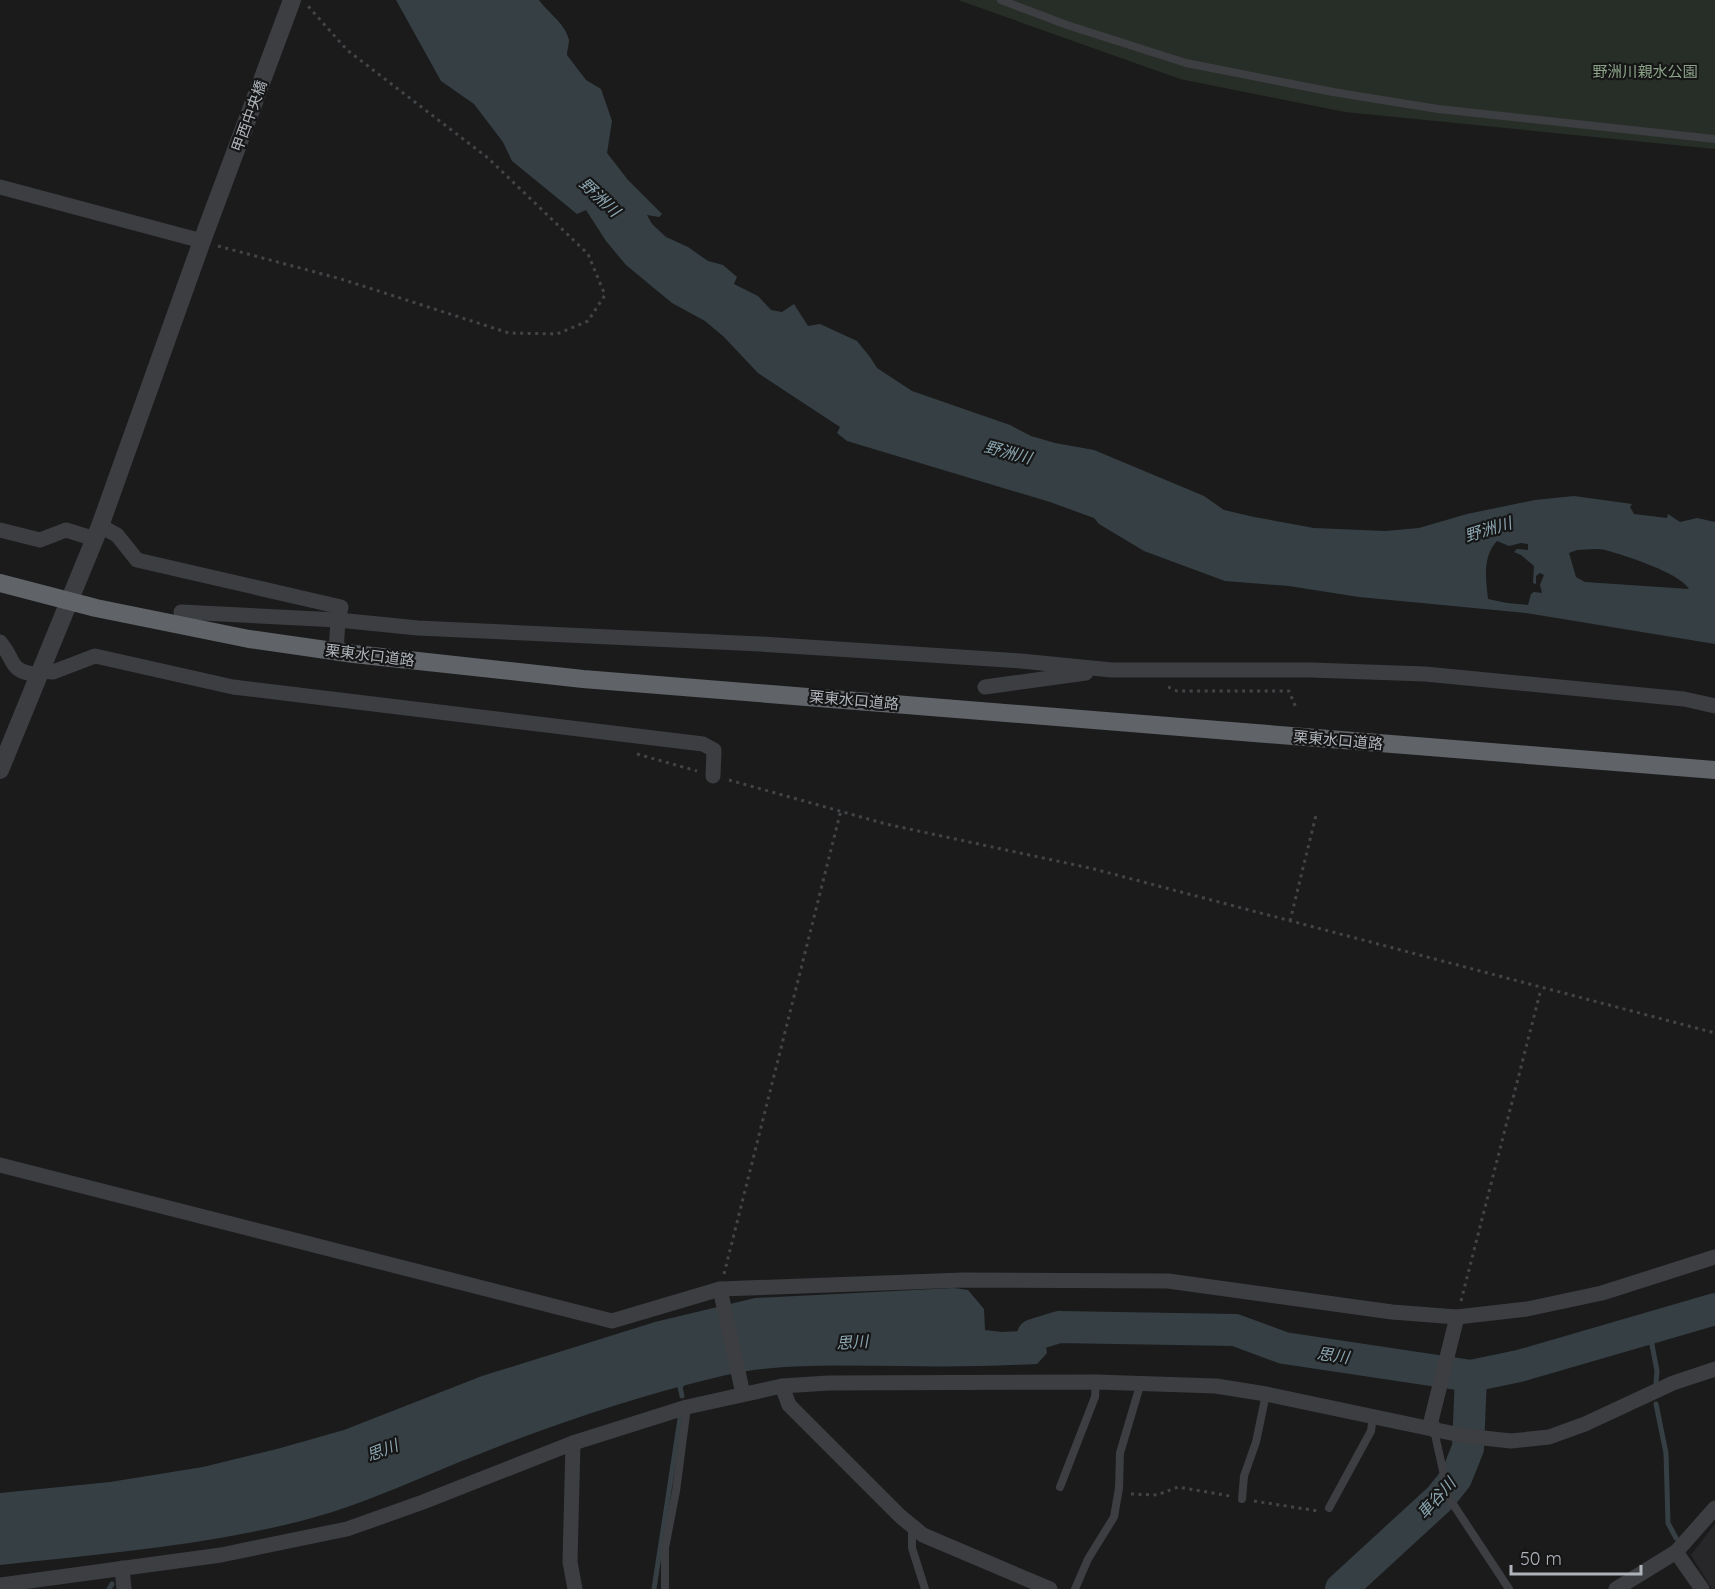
<svg xmlns="http://www.w3.org/2000/svg" width="1715" height="1589" font-family="Quicksand,'Noto Sans JP',sans-serif">
  <rect width="100%" height="100%" fill="#1b1b1c"/>
  <path fill="#272729" d="M1715 1524V1589H1712L1691 1555Z"/>
  <path fill="#272e27" d="M958 0H1715V149L1345 112 1180 79Z"/>
  <g fill="#364044" fill-rule="evenodd">
    <path d="M396 0H539C548 13 565 23 569 40 569 44 567 51 567 55L586 80 601 89 612 121 607 153 628 180 662 214 659 217 647 215 652 224 666 237 688 247 708 261 723 265 737 277 734 284 758 296 771 310 782 312 794 304 808 326 820 324 857 341 870 357 877 368 912 391 1010 425 1031 436 1055 443 1094 450 1204 496 1224 510 1254 517 1314 528 1385 531 1419 528 1467 514 1535 500 1574 496 1632 504 1630 507 1634 514 1667 518 1668 514 1680 522 1697 518 1715 522V644L1526 613 1359 597 1289 586 1225 581 1144 551 1099 524 1094 518 1050 502 847 441 837 433 840 427 758 373 724 337 705 321 672 303 626 265 606 241 586 210 577 214 512 161 503 142 474 104 441 81ZM1497 541 1509 546 1521 543 1528 544V550L1517 549 1514 552 1521 555 1534 566 1533 583 1536 584V576L1540 573 1544 575 1540 585 1542 593 1534 592 1531 594 1528 605 1507 603 1488 599C1486 579 1482 557 1497 541ZM1577 550C1586 550 1597 548 1605 550 1624 555 1680 573 1689 589L1585 582 1576 577 1569 553Z"/>
    <path d="M954 1288 968 1290 984 1309 985 1330 1001 1332 1041 1330 1058 1323 1078 1326 1045 1340 1047 1353 1037 1364C993 1366 948 1367 903 1366 843 1366 781 1362 722 1376 640 1395 551 1425 472 1457 414 1480 358 1507 297 1522 200 1546 99 1554 0 1565V1493L110 1482 203 1467 277 1449 344 1430 482 1376 655 1322 755 1298Z"/>
  </g>
  <g fill="none" stroke-linecap="round" stroke-linejoin="round">
    <g stroke="#364044" stroke-width="5">
      <path d="M1649 1329 1657 1371 1656 1382"/>
      <path d="M682 1396 680 1387 684 1382"/>
      <path d="M1656 1404 1666 1453 1668 1523 1676 1538"/>
      <path d="M109 1589 112 1584"/>
      <path d="M654 1589 680 1419"/>
    </g>
    <g stroke="#364044" stroke-width="32">
      <path d="M1033 1335 1059 1327 1235 1330 1284 1348 1471 1376 1519 1366 1715 1309"/>
      <path d="M1341 1589 1440 1498 1456 1478 1468 1448 1471 1376"/>
    </g>
    <g stroke="#424548" stroke-width="3" stroke-dasharray="3 4.5" stroke-linecap="butt">
      <path d="M218 246 341 279 509 333 557 334 588 321 605 295 588 254 488 158 347 50 308 6"/>
      <path d="M1168 687 1177 691H1289L1296 708"/>
      <path d="M637 754 697 771"/>
      <path d="M729 780 886 824 1094 869 1715 1033"/>
      <path d="M1290 921 1316 815"/>
      <path d="M724 1274 841 810"/>
      <path d="M1461 1301 1541 989"/>
      <path d="M1131 1494 1157 1495 1178 1487 1230 1496"/>
      <path d="M1254 1501 1318 1511"/>
    </g>
    <g stroke="#3c3e41" stroke-width="8">
      <path d="M1001 0 1067 25 1186 63 1333 92 1438 109 1715 139"/>
      <path d="M1434 1430 1449 1498 1509 1589"/>
      <path d="M1060 1487 1095 1397 1096 1382"/>
      <path d="M1242 1499 1244 1476 1256 1442 1266 1394"/>
      <path d="M1329 1508 1371 1431 1373 1416"/>
      <path d="M912 1527V1548L925 1589"/>
      <path d="M665 1589V1548L676 1491 687 1407"/>
      <path d="M1075 1589 1088 1559 1114 1517 1119 1488 1120 1453 1141 1382"/>
    </g>
    <g stroke="#3c3e41" stroke-width="15">
      <path d="M0 187 202 241"/>
      <path d="M100 526 117 535 137 560 341 607 338 620 336 652"/>
      <path d="M0 530 40 540 66 530 95 539"/>
      <path d="M181 612 338 620 418 628 760 644 1021 661 1112 670H1311L1425 674 1684 699 1715 706"/>
      <path d="M0 642C17 662 7 671 39 675"/>
      <path d="M41 671 53 672 95 656 233 687 703 744 714 750 713 776"/>
      <path d="M985 687 1086 673"/>
      <path d="M0 1165 612 1321 720 1289 963 1280 1168 1281 1392 1312 1457 1317 1527 1309 1602 1293 1715 1257"/>
      <path d="M720 1289 743 1394"/>
      <path d="M782 1386 789 1405 900 1516 923 1535 1050 1589"/>
      <path d="M1434 1430 1431 1421 1457 1317"/>
      <path d="M573 1443 570 1562 575 1589"/>
      <path d="M1676 1552 1702 1589"/>
      <path d="M122 1568 124 1589"/>
      <path d="M0 1585 221 1555 347 1529 423 1502 573 1443 687 1407 782 1386 828 1383 1096 1382 1216 1386 1266 1394 1465 1436 1511 1441 1549 1437 1585 1424 1673 1383 1715 1369"/>
      <path d="M1616 1589 1676 1552 1715 1508"/>
    </g>
    <path stroke="#3c3e41" stroke-width="18" d="M0 770 100 526 202 241 292 0"/>
    <path stroke="#606468" stroke-width="18" d="M0 583 96 608 249 639 354 654 583 679 1715 770"/>
  </g>
  <g text-anchor="middle" dominant-baseline="central" stroke-width="4.5" stroke-linejoin="round" paint-order="stroke">
    <g font-size="15" fill="#8ca388" stroke="#161617">
      <text x="1645" y="71">野洲川親水公園</text>
    </g>
    <g font-size="15" fill="#afb4ba" stroke="#161617">
      <text transform="translate(249 116) rotate(-70)">甲西中央橋</text>
      <text transform="translate(370 655) rotate(7)">栗東水口道路</text>
      <text transform="translate(854 700) rotate(5)">栗東水口道路</text>
      <text transform="translate(1338 740) rotate(5)">栗東水口道路</text>
    </g>
    <g font-size="16" font-style="italic" fill="#8ba6b0" stroke="#161617">
      <text transform="translate(600 197) rotate(43)">野洲川</text>
      <text transform="translate(1008 452) rotate(15)">野洲川</text>
      <text transform="translate(1488 529) rotate(-17)">野洲川</text>
      <text transform="translate(852 1342) rotate(-4)">思川</text>
      <text transform="translate(1333 1355) rotate(8)">思川</text>
      <text transform="translate(382 1450) rotate(-21)">思川</text>
      <text transform="translate(1436 1498) rotate(-48)">車谷川</text>
    </g>
  </g>
  <path d="M1511 1565v9h130v-9" fill="none" stroke="#afb4ba" stroke-width="3"/>
  <text x="1520" y="1565" font-size="18" fill="#afb4ba" stroke="#161617" stroke-width="4.5" paint-order="stroke">50 m</text>
</svg>
